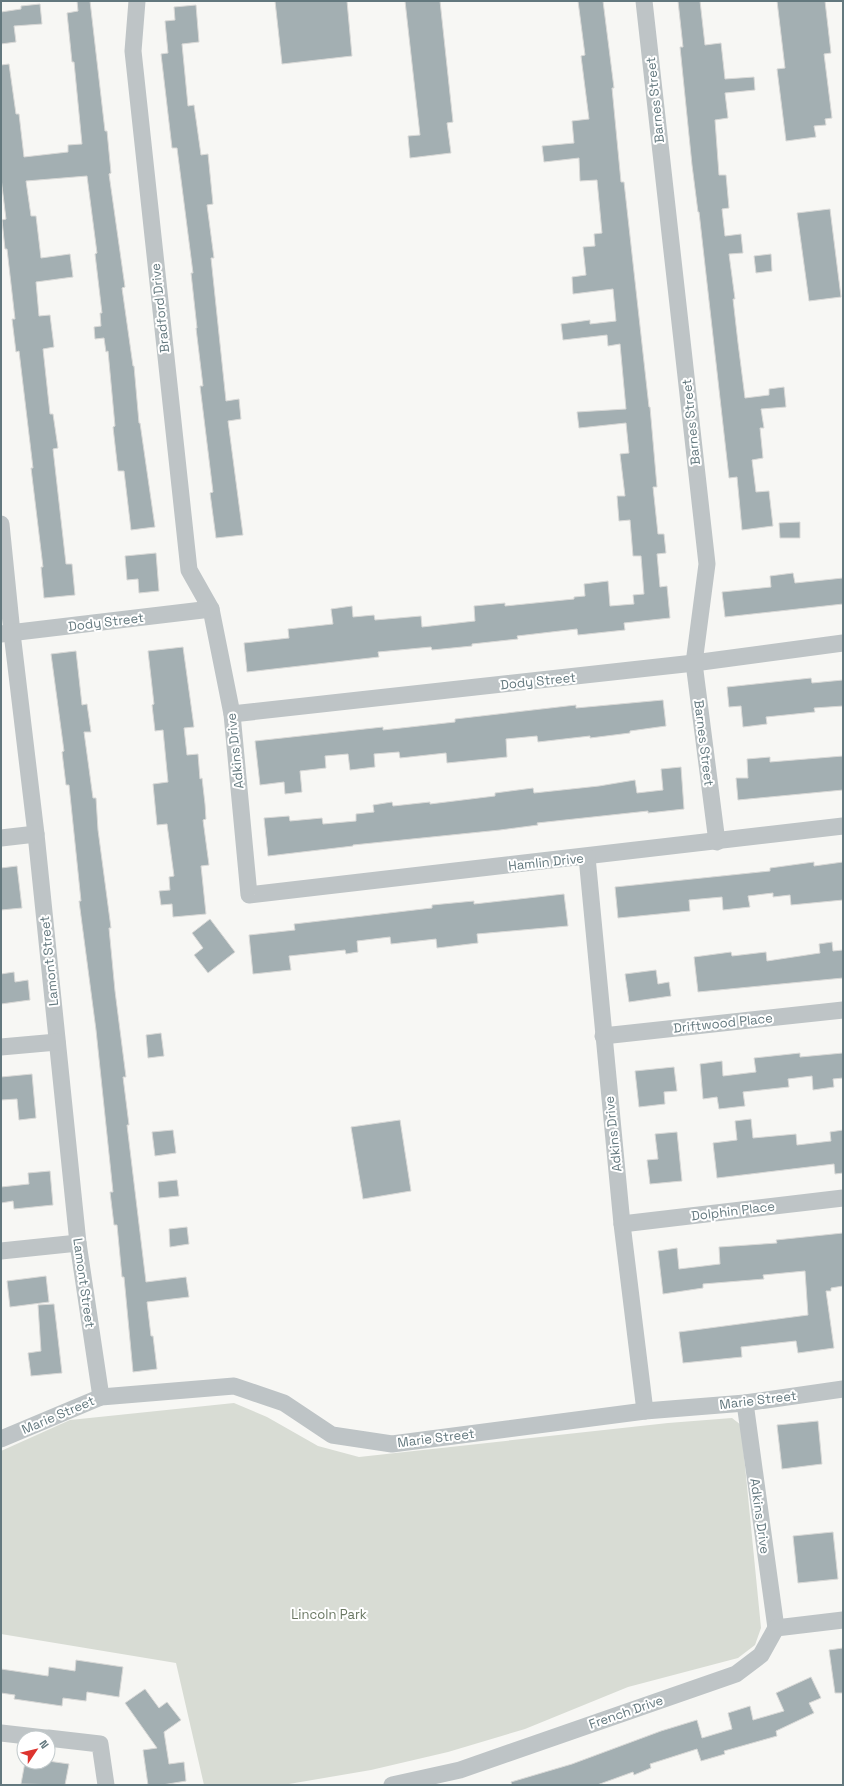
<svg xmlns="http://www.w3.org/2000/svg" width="844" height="1786" font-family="'Space Grotesk',sans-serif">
  <rect width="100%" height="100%" fill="#f7f7f4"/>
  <path fill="#d8dcd4" d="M234 1403 267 1417 318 1446 359 1457 668 1423 732 1418 741 1425 761 1628 755 1645 738 1658 628 1687 525 1729 448 1752 371 1770 283 1785H204L176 1663 1 1634V1451L70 1420Z"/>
  <g fill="#a3afb2" stroke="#d9d9d7">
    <path d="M77 1H90L105 131H107L111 173 109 174 125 287 122 288 133 366H134L139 423H140L155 527 131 530 124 471H118L113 427 115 426 108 351 106 352 104 338 95 339 94 327 101 326 100 313H102L95 254 97 253 87 176 26 181 31 216H36L41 258 70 254 73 277 36 282 39 316 50 315 54 347 43 349 50 414H53L58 448 53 449 66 564H72L75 595 44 598 41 567H43L31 468H33L19 351 16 352 12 319H15L7 249H5L2 220 6 219 1 178V65L9 64 16 114H19L24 157 68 152V145L82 144 74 62H72L67 13 78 11Z"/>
    <path d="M275 1H347L352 56 282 64Z"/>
    <path d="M405 1H440L453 122 447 123 451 153 410 158 408 136 420 135Z"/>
    <path d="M578 1H603L614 88H612L621 182H624L649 407H650L657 487H653L658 534H664L666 553 657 554 660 587 667 586 670 618 624 623 625 630 578 635 577 629 517 636 518 639 472 644V646L432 650 431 647 378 652 379 657 247 672 244 643 289 638 288 629 333 624 331 609 352 606 353 617 374 615 375 620 421 616 422 627 475 621 474 606 505 603V606L574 599V597L585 596 584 584 608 581 610 606 634 604 633 595 644 594 641 556H633L630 520 619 521 617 496H625L620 454 629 453 626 423 579 428 577 412 626 409 620 344 608 346 607 335 563 340 561 324 590 320V324L616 321 613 289 573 294 572 277 586 275 583 247 595 246 594 234 602 233 597 180 580 181 579 158 544 162 542 146 574 143 572 121 589 119 581 56 585 55Z"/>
    <path d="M678 1H700L705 45 721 43 725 79 754 77 755 90 725 93 728 118 715 120 719 175H726L729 208 722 209 725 236 741 234 743 253 729 254 735 299H733L738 343 745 398 769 395V389L784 387 786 407 761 409 764 428H760L763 458 752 460 756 492 769 491 773 526 742 530 737 477 729 478 699 212H698L692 165 680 47H683Z"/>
    <path d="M777 1H825L831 53 824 54 832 118 825 119 826 125 814 126 816 137 786 141 777 69 785 68Z"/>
    <path d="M40 4 42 24 14 26 16 42 1 44V12L21 9V6Z"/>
    <path d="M196 5 199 42 182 44 188 106 194 105 201 155 208 154 213 204 207 205 214 258H211L226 401 239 399 241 419 228 421 243 535 216 538 210 493 213 492 200 386H203L196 328H197L191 273H193L177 148H172L161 54 168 53 165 21 175 20 174 7Z"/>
    <path d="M830 209 841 297 809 301 797 213Z"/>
    <path d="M771 254 772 271 756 273 754 256Z"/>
    <path d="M800 522V538H780L779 523Z"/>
    <path d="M156 553 159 591 139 593 138 579 127 580 125 556Z"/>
    <path d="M793 573 795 583 843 578V604L725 617 722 592 771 587 770 576Z"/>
    <path d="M183 647 194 727 184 728 187 755 198 754 200 779 202 778 205 804 206 819 203 820 209 865 201 866 206 914 173 917 172 904 161 905 159 891 170 890 169 877 174 876 167 824 157 825 153 784 168 782 163 730 155 731 152 705 154 704 148 651Z"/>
    <path d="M76 651 82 705 87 704 91 732H84L93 798H96L98 830 111 928H109L115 991 126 1077H123L129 1125H127L146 1282 186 1277 189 1297 147 1302 151 1336H153L157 1369 133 1372 124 1277H122L117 1225H114L110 1192H113L96 1030 79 901H81L69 785H66L62 752 64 751 51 654Z"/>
    <path d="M811 678 812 683 843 680V706L814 708 815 712 766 717 767 724 743 727 741 706 729 707 727 687Z"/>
    <path d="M663 700 666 726 630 731V733L590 738V736L538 742 537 736 506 739 507 757 447 763 446 753 400 758 399 752 374 754 375 767 350 770 348 754 325 756 326 768 300 771 302 792 285 794 284 782 260 785 255 741 383 727V730L455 722V719L576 705V708Z"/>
    <path d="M843 756V790L738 800 736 778H748L747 759 770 757V762Z"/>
    <path d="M681 767 684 809 648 813V811L537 823 538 825 500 830 353 845V846L268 856 264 818 289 816 290 821 322 818 323 824 356 821V814L374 812 373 805 392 802 393 806 430 802V804L495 796V793L533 788 534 793 599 786 635 780 637 793 663 790 661 769Z"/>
    <path d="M814 862V866L843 862V900L791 905 790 895 773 897V893L748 896 750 907 723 910 722 897 689 900 690 911 618 918 615 887 770 871V868Z"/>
    <path d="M17 866 22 908 1 910V868Z"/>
    <path d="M564 894 568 926 477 934 478 943 437 948 436 939 391 944 390 937 357 941 358 952 346 954 345 950 289 956 291 970 253 974 249 935 295 930 294 924 432 908V905L474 901V904Z"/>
    <path d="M210 919 235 952 208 973 194 955 203 948 192 933Z"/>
    <path d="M832 942 833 951 843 950V978L698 992 694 957 731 952 732 956 766 952 767 961 820 953 819 944Z"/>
    <path d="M656 970 658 984 669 982 671 996 629 1002 625 974Z"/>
    <path d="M14 972 15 982 28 980 30 1000 1 1004V974Z"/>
    <path d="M161 1033 164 1056 148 1058 146 1035Z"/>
    <path d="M800 1053V1057L843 1053V1078L833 1079 834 1087 813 1090 812 1076 788 1079 789 1087 743 1092 745 1106 719 1109 717 1097 703 1099 700 1064 722 1061 723 1076 756 1072 754 1058Z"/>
    <path d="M674 1067 677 1091 664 1092 665 1104 639 1107 635 1071Z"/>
    <path d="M32 1074 36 1118 19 1120 17 1099 1 1100V1077Z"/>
    <path d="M751 1119 753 1138 796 1134 797 1145 831 1141 830 1132 843 1130V1173L835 1174 834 1164 717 1178 713 1143 737 1140 735 1121Z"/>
    <path d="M400 1120 411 1191 363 1199 351 1127Z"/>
    <path d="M173 1130 176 1153 155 1156 152 1132Z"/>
    <path d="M677 1132 682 1181 650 1184 647 1160 658 1159 655 1134Z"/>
    <path d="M50 1171 53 1205 14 1209 13 1201 1 1203V1187L29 1184 28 1173Z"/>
    <path d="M177 1180 179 1196 159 1198 158 1182Z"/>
    <path d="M187 1227 189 1244 170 1247 169 1229Z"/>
    <path d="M843 1233V1286L831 1288V1291H826L834 1348 798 1353 796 1341 741 1347 742 1357 683 1363 679 1332 808 1315 805 1271 763 1275 764 1279 703 1284V1288L663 1294 658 1251 677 1248 679 1269 720 1264 719 1247 777 1243 776 1240Z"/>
    <path d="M46 1276 49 1302 10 1307 7 1281Z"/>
    <path d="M54 1304 62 1373 31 1376 28 1353 41 1351 38 1305Z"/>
    <path d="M818 1421 822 1464 782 1469 777 1425Z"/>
    <path d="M833 1532 838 1579 798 1583 793 1536Z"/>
    <path d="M843 1648V1693H835L829 1650Z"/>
    <path d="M76 1660 123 1667 119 1697 87 1692 86 1701 63 1698 62 1706 14 1699 15 1695 1 1693V1669L48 1676 49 1667 75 1671Z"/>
    <path d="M811 1677 821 1698 809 1703 814 1713 776 1731 777 1736 724 1751 725 1754 701 1761 697 1749 650 1764 651 1768 634 1775 633 1772 597 1785H512L511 1782 572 1764 661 1731 697 1720 702 1738 732 1729 728 1713 750 1706 753 1720 784 1711 776 1693Z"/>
    <path d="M145 1689 159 1708 167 1702 181 1720 164 1732 169 1764 184 1762 186 1781 162 1785H148L143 1750 157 1748 125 1703Z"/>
    <path d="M48 1761 69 1764 65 1785 21 1784 25 1762H48Z"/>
  </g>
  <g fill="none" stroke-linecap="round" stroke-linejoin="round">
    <g stroke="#bec4c6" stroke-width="17">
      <path d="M137 1 133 51 189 570 211 609 232 714 249 895 843 826"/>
      <path d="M644 1 707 564 694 663 717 842"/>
      <path d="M1 524 12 633 36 834 78 1243 101 1397"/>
      <path d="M1 634 211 609"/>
      <path d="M232 714 694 663 843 643"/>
      <path d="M1 838 36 834"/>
      <path d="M587 857 622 1224 645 1411"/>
      <path d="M603 1036 843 1010"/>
      <path d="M1 1047 57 1042"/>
      <path d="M622 1224 843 1198"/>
      <path d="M1 1251 78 1243"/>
      <path d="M745 1403 776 1628"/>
      <path d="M1 1439 101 1397 234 1386 284 1403 332 1435 392 1444 645 1411 745 1403 843 1389"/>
      <path d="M1 1733 45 1738"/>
      <path d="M48 1738 100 1744 106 1785"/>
      <path d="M392 1785 460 1770 736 1674 761 1655 776 1628 843 1620"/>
    </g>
  </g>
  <g text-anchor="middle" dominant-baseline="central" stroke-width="4" stroke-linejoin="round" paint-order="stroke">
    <g font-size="13" fill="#63787e" stroke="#fff">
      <text transform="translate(655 100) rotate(-96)">Barnes Street</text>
      <text transform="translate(160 308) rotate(-96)">Bradford Drive</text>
      <text transform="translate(691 422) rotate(-96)">Barnes Street</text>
      <text transform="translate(106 622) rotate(-7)">Dody Street</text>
      <text transform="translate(538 681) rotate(-6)">Dody Street</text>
      <text transform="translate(704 743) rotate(83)">Barnes Street</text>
      <text transform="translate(235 751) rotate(-96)">Adkins Drive</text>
      <text transform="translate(546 862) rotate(-6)">Hamlin Drive</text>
      <text transform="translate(49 961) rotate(-96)">Lamont Street</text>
      <text transform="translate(723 1023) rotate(-6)">Driftwood Place</text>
      <text transform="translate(613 1134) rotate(-96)">Adkins Drive</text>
      <text transform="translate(733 1211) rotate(-7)">Dolphin Place</text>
      <text transform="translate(84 1283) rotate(82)">Lamont Street</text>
      <text transform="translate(758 1400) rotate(-7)">Marie Street</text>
      <text transform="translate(58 1415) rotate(-23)">Marie Street</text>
      <text transform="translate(436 1438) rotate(-7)">Marie Street</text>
      <text transform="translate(760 1516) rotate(82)">Adkins Drive</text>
      <text transform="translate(626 1712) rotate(-19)">French Drive</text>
    </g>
    <g font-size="13" fill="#6a7762" stroke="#fff">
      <text x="329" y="1614">Lincoln Park</text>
    </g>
  </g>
  <rect width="844" height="1786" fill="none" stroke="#63787e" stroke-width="4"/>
  <g transform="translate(36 1750) rotate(55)"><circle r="19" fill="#ffffff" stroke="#c1c9cb"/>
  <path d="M0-3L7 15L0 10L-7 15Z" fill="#dd342f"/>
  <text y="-6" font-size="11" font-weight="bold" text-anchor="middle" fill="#63787e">N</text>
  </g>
</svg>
